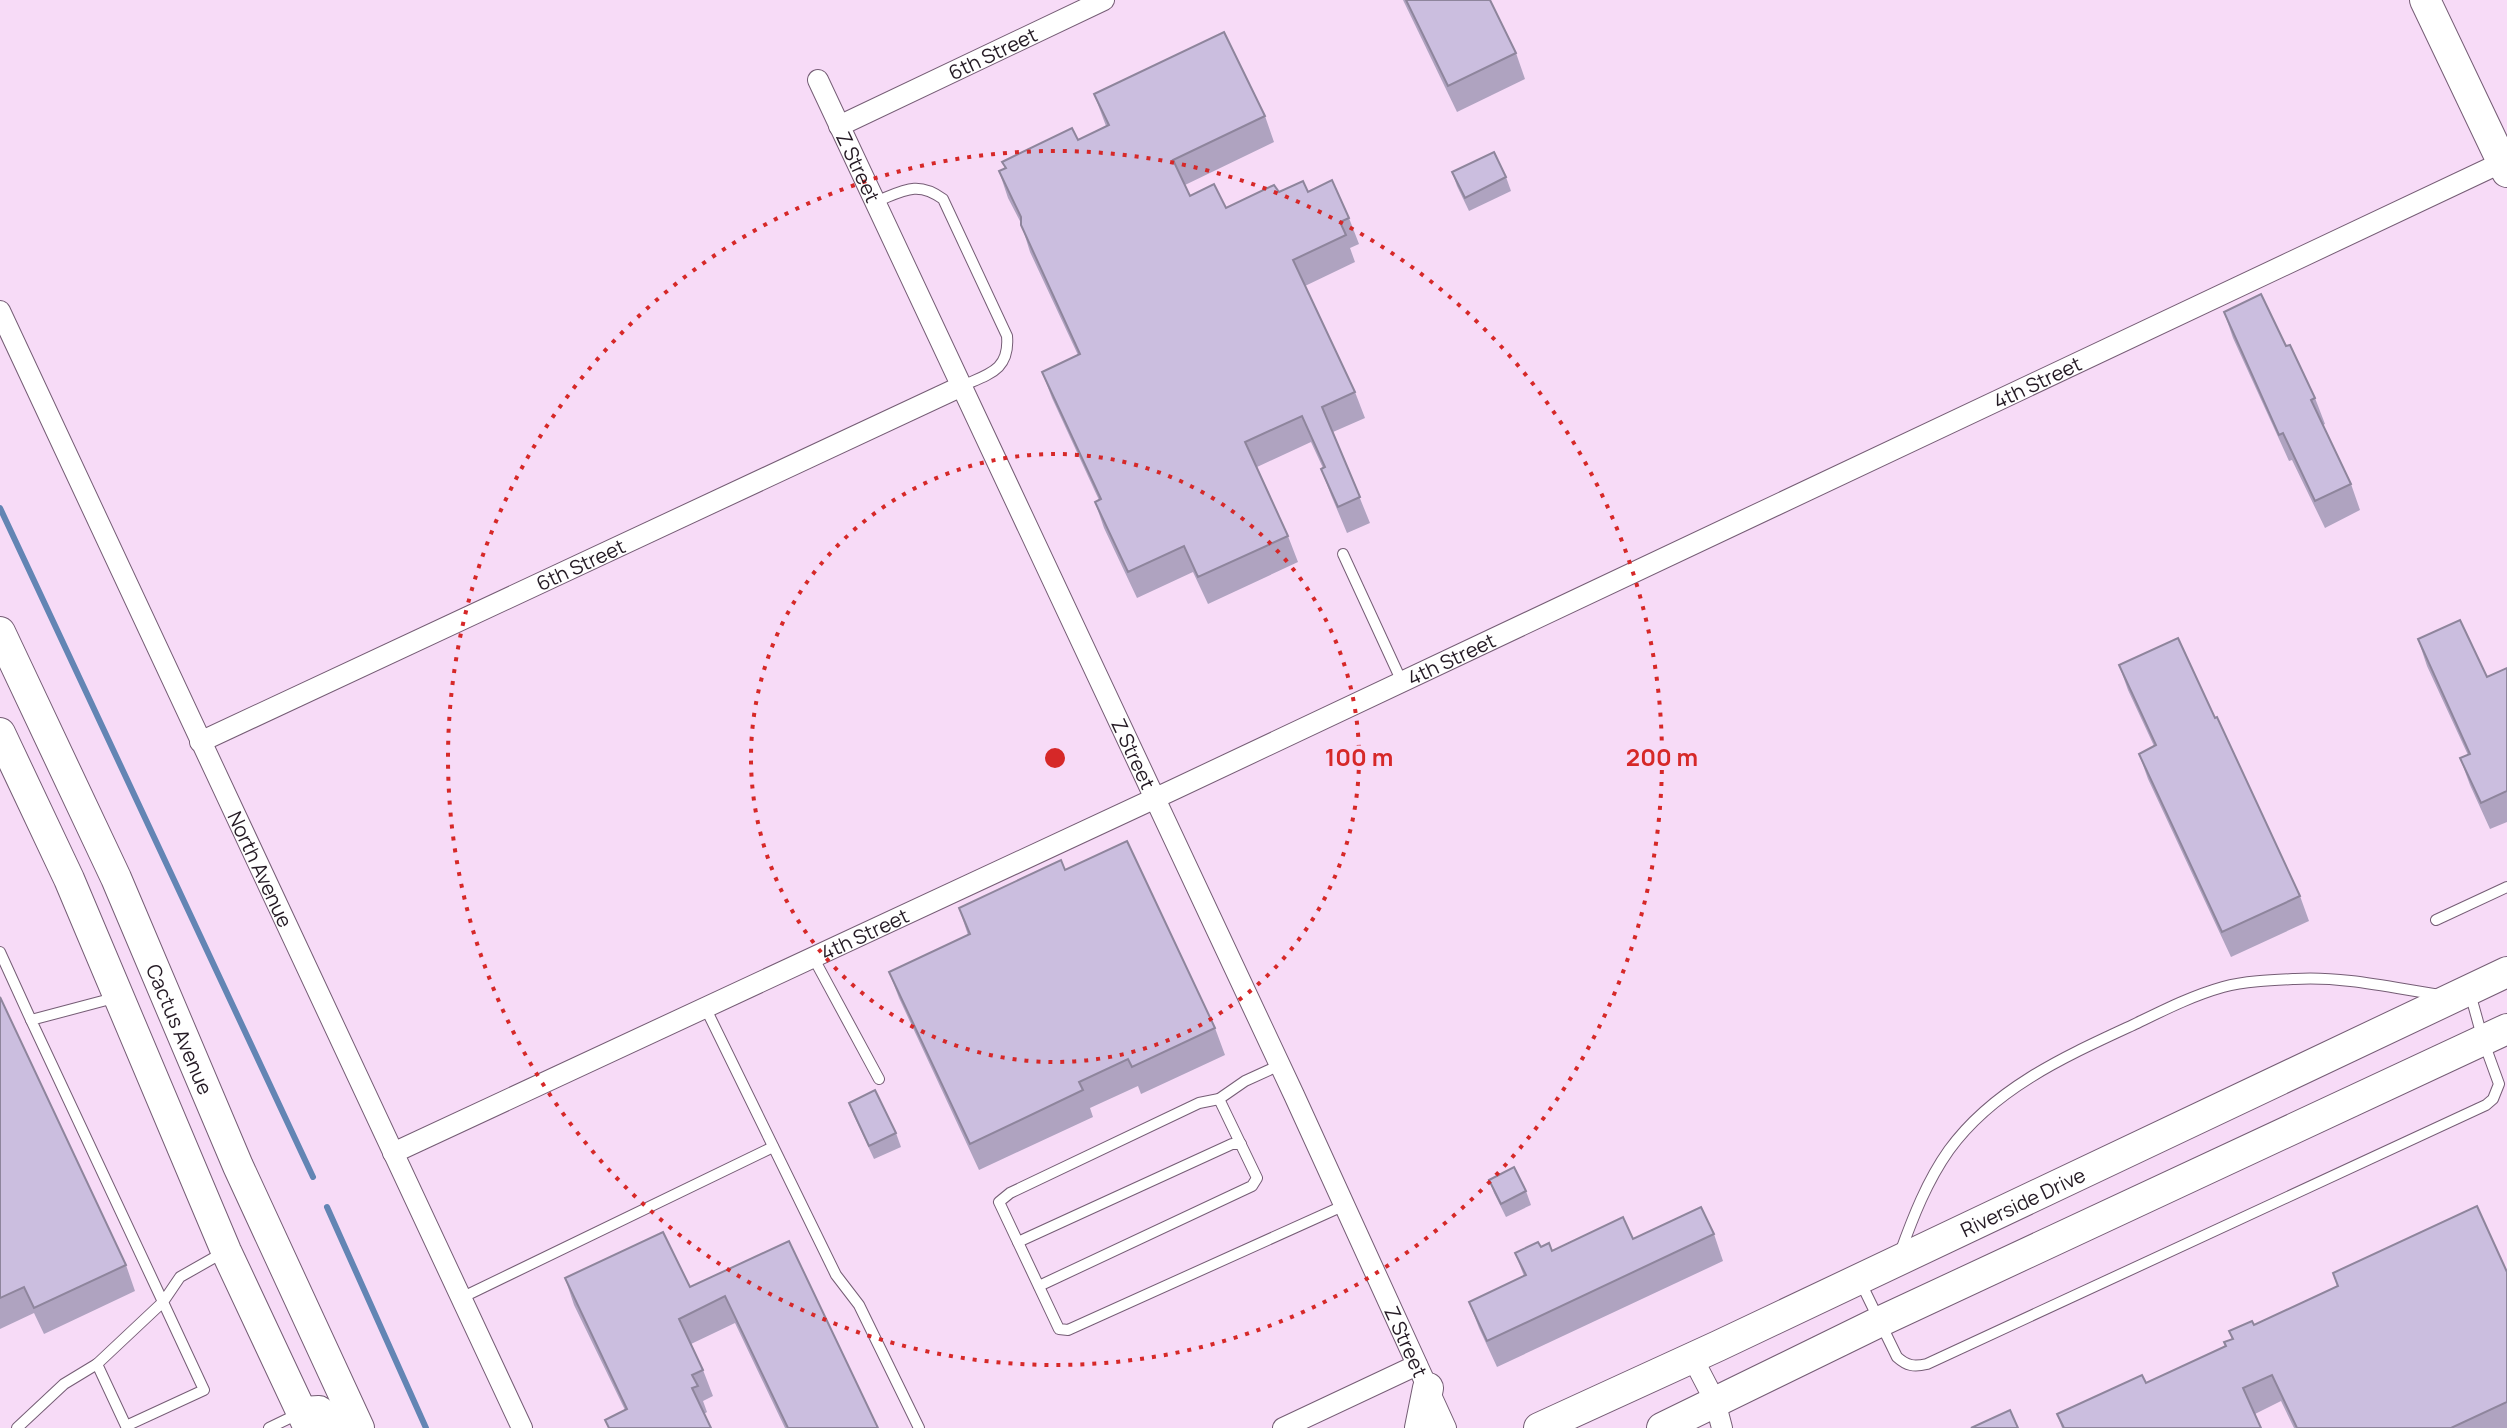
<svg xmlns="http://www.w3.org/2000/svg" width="2507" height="1428" font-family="Manrope,sans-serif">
  <rect width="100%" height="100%" fill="#f7dbf7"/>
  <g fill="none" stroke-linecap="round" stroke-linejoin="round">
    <g stroke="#6385b4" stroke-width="6">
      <path d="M0 508 313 1177"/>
      <path d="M327 1207 426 1428"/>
    </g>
    <defs>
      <g id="lane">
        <path d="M875 202C903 191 917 180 943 199L1007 336C1010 370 989 374 962 386"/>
        <path d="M1343 554 1402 682"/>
        <path d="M2436 920 2507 887"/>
        <path d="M0 952 31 1020"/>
        <path d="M813 957 879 1079"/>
        <path d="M114 998 31 1020 163 1302 97 1364 126 1426 204 1390 163 1302 180 1277 224 1252"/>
        <path d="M705 1007 836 1275 859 1305 919 1428"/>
        <path d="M1280 1065 1245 1081 1219 1099 1199 1103 1010 1193 999 1202 1059 1329 1068 1330 1345 1205"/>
        <path d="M1018 1242 1232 1144H1241"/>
        <path d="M1900 1253C1913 1217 1927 1181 1949 1150 1994 1088 2066 1056 2133 1025 2162 1011 2191 996 2223 987 2245 981 2272 980 2295 979 2343 976 2393 988 2440 995"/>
        <path d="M1860 1281 1897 1357C1907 1366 1914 1367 1927 1364L2486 1105 2493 1099 2499 1084 2483 1040 2470 993"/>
        <path d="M1039 1286 1252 1186 1257 1178 1219 1099"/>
        <path d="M461 1298 773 1147"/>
        <path d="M17 1428 64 1384 97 1364"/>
        <path d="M269 1428 300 1413"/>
      </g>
      <g id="street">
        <path id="s1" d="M818 80 1294 1095 1446 1428"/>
        <path id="s2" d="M839 126 1104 0"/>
        <path id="s3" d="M0 311 522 1428"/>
        <path id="s4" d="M200 742 962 386"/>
        <path id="s5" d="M393 1153 1175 789 2507 160"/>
        <path d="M1692 1357 1715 1401 1722 1428"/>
        <path d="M1283 1428 1417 1365"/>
      </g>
      <g id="secondary">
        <path d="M2425 0 2507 172"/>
        <path id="s6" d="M0 632 116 878 238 1166 359 1428"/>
        <path d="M0 733 69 879 226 1251 309 1428"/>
        <path d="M302 1412 319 1411 328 1418 333 1428"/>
        <path d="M1420 1428 1428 1388"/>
        <path id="s7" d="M1539 1428 1718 1346 2507 972"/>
        <path d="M1662 1428 1879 1322 2507 1029"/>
      </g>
    </defs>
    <use href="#lane" stroke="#755d75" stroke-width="12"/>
    <use href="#street" stroke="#755d75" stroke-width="22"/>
    <use href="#secondary" stroke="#755d75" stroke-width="32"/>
    <use href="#lane" stroke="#fff" stroke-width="10"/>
    <use href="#street" stroke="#fff" stroke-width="20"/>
    <use href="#secondary" stroke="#fff" stroke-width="30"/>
  </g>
  <g fill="#afa3c0">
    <path d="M1403 0H1490L1516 53 1525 79 1457 112Z"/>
    <path d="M1094 94 1265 116 1274 142 1185 185 1190 196 1226 208 1279 192H1308L1349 218 1359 244 1350 248 1355 262 1305 286 1355 392 1365 418 1333 432 1370 523 1347 533 1331 495 1321 469 1323 468 1311 442 1257 467 1288 536 1298 562 1208 604 1193 572 1137 598 1104 528 1095 502 1099 500 1052 398 1042 372 1078 355 1030 252 1021 223 1008 198 999 171 1005 168 1002 162 1078 140 1106 126Z"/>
    <path d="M1452 172 1506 177 1511 191 1469 211 1457 186Z"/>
    <path d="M2224 312 2315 398 2325 424 2323 425 2351 484 2360 510 2325 528 2292 460 2289 461 2233 338Z"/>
    <path d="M2418 639 2487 677 2507 668V822L2490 829 2470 785 2460 758 2468 755 2427 666Z"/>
    <path d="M2119 665 2215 718 2300 896 2309 921 2231 957 2148 779 2139 754 2154 746 2128 690Z"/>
    <path d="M1065 870 1215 1028 1225 1055 1141 1094 1138 1086 1090 1108 1093 1117 979 1170 899 998 889 972 968 935 959 908Z"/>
    <path d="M0 997 126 1265 135 1291 44 1334 34 1313 0 1329Z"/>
    <path d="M849 1103 896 1133 901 1147 874 1159 854 1116Z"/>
    <path d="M1489 1180 1526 1191 1531 1205 1506 1217 1494 1193Z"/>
    <path d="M1714 1234 1723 1261 1497 1367 1479 1328 1469 1302 1524 1276 1515 1253 1541 1247 1552 1251 1633 1239Z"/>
    <path d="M789 1241 878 1428H785L735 1323 691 1344 703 1370 713 1396 703 1401 707 1412 704 1414 711 1428H608L605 1420 625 1410 574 1305 565 1278 690 1287Z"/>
    <path d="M2507 1272V1428H2294L2281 1401 2255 1414 2261 1428H2062L2057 1414 2146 1383 2226 1346 2232 1339 2229 1331 2254 1325 2337 1286 2333 1273Z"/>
  </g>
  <g fill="#cbbedf" stroke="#8e859c" stroke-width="2">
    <path d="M1406 0H1490L1516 53 1448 86Z"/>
    <path d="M1224 32 1265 116 1173 160 1190 196 1214 184 1226 208 1274 185 1279 192 1303 181 1308 192 1332 180 1349 218 1340 222 1346 235 1293 260 1355 392 1322 407 1360 497 1338 507 1321 469 1325 467 1302 416 1245 442 1288 536 1198 577 1184 546 1128 572 1095 502 1101 499 1042 372 1080 354 1021 225V217L999 171 1006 168 1002 162 1072 128 1078 140 1109 125 1094 94Z"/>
    <path d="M1494 152 1506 177 1465 198 1452 172Z"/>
    <path d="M2261 294 2286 346 2290 345 2315 398 2311 400 2351 484 2315 501 2283 433 2279 435 2224 312Z"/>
    <path d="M2460 620 2487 677 2507 668V791L2481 803 2460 758 2470 754 2418 639Z"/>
    <path d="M2178 638 2215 718 2217 717 2300 896 2222 932 2139 754 2156 745 2119 665Z"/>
    <path d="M1127 841 1215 1028 1132 1067 1128 1059 1079 1082 1083 1090 970 1144 889 972 970 934 959 908 1061 860 1065 870Z"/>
    <path d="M0 997 126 1265 34 1308 24 1287 0 1298Z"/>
    <path d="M875 1090 896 1133 869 1146 849 1103Z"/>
    <path d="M1514 1167 1526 1191 1501 1204 1489 1180Z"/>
    <path d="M2477 1206 2507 1272V1402L2451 1428H2297L2272 1375 2243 1388 2261 1428H2064L2057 1414 2142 1375 2146 1383 2226 1346 2224 1342 2233 1339 2229 1331 2252 1321 2254 1325 2338 1286 2333 1273Z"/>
    <path d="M1701 1207 1714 1234 1487 1341 1469 1302 1526 1275 1515 1253 1538 1242 1541 1247 1549 1243 1552 1251 1623 1217 1633 1239Z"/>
    <path d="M663 1232 690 1287 789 1241 878 1428H788L725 1296 679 1319 703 1370 692 1375 698 1386 692 1388 711 1428H609L605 1420 627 1409 565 1278Z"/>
    <path d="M2010 1410 2018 1428H1971Z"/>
  </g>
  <g fill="none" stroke="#d62828" stroke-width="4" stroke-dasharray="4 8">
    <circle cx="1055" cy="758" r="304"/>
    <circle cx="1055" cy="758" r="607"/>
  </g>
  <g text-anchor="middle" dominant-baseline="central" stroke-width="7" stroke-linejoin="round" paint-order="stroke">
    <g font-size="20" fill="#241a24" stroke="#f7dbf7">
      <text stroke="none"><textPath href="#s2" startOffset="170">6th Street</textPath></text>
      <text stroke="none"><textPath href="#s1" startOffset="96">Z Street</textPath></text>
      <text stroke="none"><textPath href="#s5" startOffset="1816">4th Street</textPath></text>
      <text stroke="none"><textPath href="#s4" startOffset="420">6th Street</textPath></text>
      <text stroke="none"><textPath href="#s5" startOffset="1168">4th Street</textPath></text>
      <text stroke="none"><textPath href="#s1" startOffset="744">Z Street</textPath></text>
      <text stroke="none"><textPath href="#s3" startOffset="616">North Avenue</textPath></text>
      <text stroke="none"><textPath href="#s5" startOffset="520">4th Street</textPath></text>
      <text stroke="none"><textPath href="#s6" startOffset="436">Cactus Avenue</textPath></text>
      <text stroke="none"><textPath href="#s7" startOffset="534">Riverside Drive</textPath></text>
      <text stroke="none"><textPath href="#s1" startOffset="1392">Z Street</textPath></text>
    </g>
  </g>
  <circle cx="1055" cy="758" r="12" fill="#d62828" stroke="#f7dbf7" stroke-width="4"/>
  <g font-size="24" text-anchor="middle" font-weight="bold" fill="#d62828" stroke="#f7dbf7" stroke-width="7" stroke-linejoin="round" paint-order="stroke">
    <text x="1359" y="766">100 m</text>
    <text x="1662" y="766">200 m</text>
  </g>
</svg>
